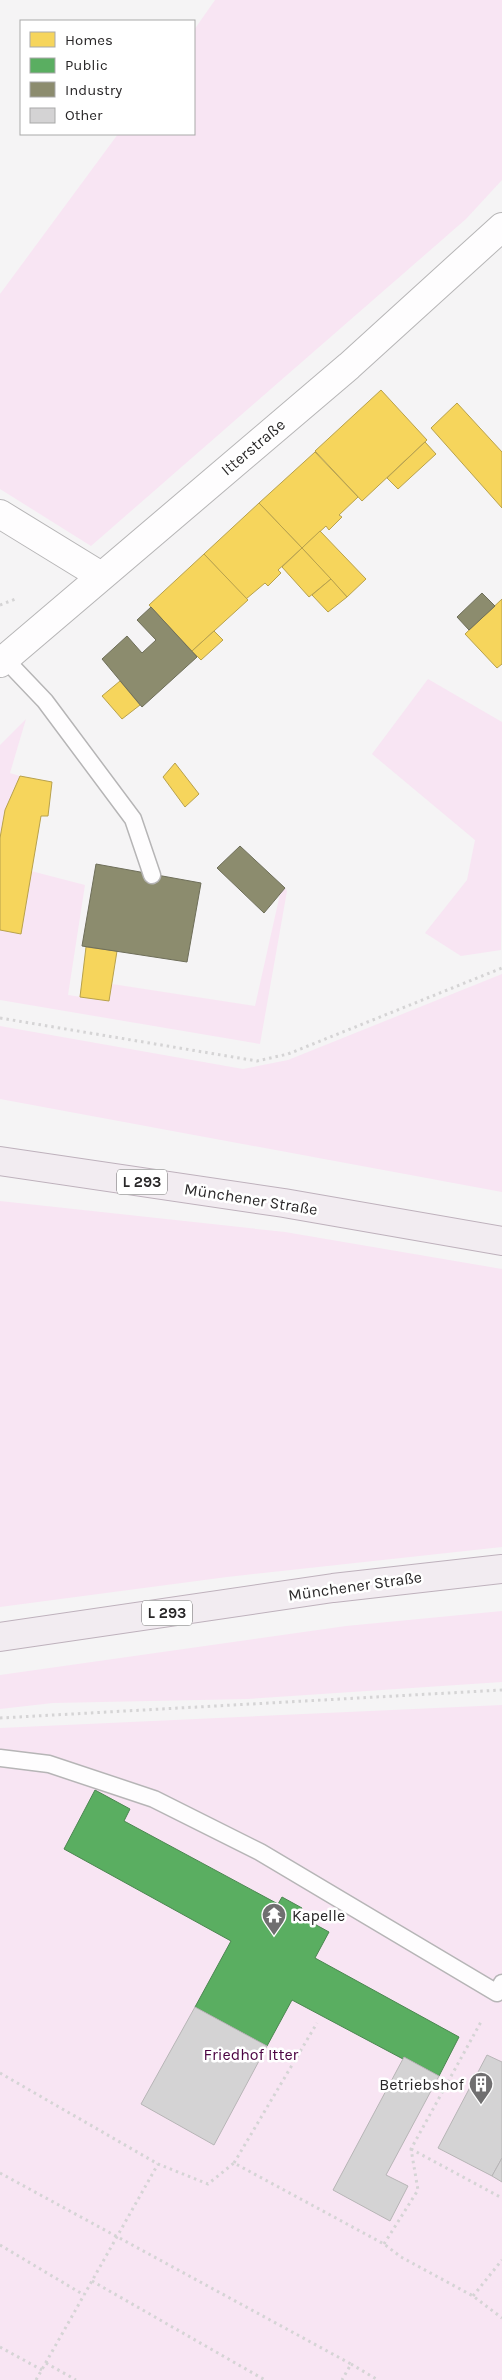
<svg xmlns="http://www.w3.org/2000/svg" width="502" height="2380" font-family="Karla,sans-serif">
  <rect width="100%" height="100%" fill="#f5f4f5"/>
  <g fill="#f8e5f3">
    <path d="M215 0H502V180L466 219 91 546 0 489V294L118 134H194V30Z"/>
    <path d="M428 679 502 722 501 950 461 956 425 933 467 880 475 840 372 754Z"/>
    <path d="M26 719 10 773 20 776 5 810 0 838V745Z"/>
    <path d="M31 871 85 885 68 995 109 1001 112 984 255 1006 280 894 285 888 287 891 260 1044 0 1000V930L20 934Z"/>
    <path d="M502 974V1192L0 1099V1026L243 1069 288 1060Z"/>
    <path d="M0 1201 285 1232 502 1269V1547L227 1577 0 1607Z"/>
    <path d="M502 1611V1682L248 1699 53 1703 0 1709V1675L346 1626Z"/>
    <path d="M502 1705V2380H0V1728Z"/>
  </g>
  <g fill="#f6d55c" stroke="#b8a14c">
    <path d="M381 390 427 440 362 501 315 451Z"/>
    <path d="M457 403 502 452V508L431 428Z"/>
    <path d="M425 442 436 454 398 489 387 478Z"/>
    <path d="M315 452 358 497 339 515 342 517 329 530 326 526 302 548 259 503Z"/>
    <path d="M259 503 302 548 278 570 281 573 268 586 265 583 246 599 204 554Z"/>
    <path d="M320 531 366 579 347 597 302 548Z"/>
    <path d="M302 548 331 579 309 597 282 567Z"/>
    <path d="M204 554 248 600 192 651 149 605Z"/>
    <path d="M331 579 347 597 328 612 312 595Z"/>
    <path d="M502 599V664L497 668 465 634Z"/>
    <path d="M214 631 223 640 201 660 192 651Z"/>
    <path d="M120 681 140 705 122 719 102 696Z"/>
    <path d="M175 763 199 794 185 807 163 777Z"/>
    <path d="M20 776 52 782 48 816H41L21 934 0 930V838L5 810Z"/>
    <path d="M86 947 117 951 109 1001 80 997Z"/>
  </g>
  <path fill="#5aae61" stroke="#4b8650" d="M95 1790 130 1809 124 1821 278 1904 282 1897 302 1908 298 1915 329 1932 315 1958 459 2037 439 2076 404 2057 403 2059 292 2000 267 2046 195 2007 231 1941 64 1849Z"/>
  <g fill="#8c8c6e" stroke="#6e6e59">
    <path d="M482 593 495 606 469 630 457 617Z"/>
    <path d="M151 607 197 657 142 707 102 659 127 636 142 653 156 640 137 620Z"/>
    <path d="M240 846 285 888 264 913 217 868Z"/>
    <path d="M96 864 201 883 187 962 82 946Z"/>
  </g>
  <g fill="#d4d3d4" stroke="#b7b5b6">
    <path d="M195 2007 267 2046 214 2145 141 2104Z"/>
    <path d="M487 2055 502 2062V2158L492 2176 438 2148Z"/>
    <path d="M404 2057 439 2076 386 2175 408 2186 390 2221 333 2190Z"/>
    <path d="M502 2158V2182L492 2176Z"/>
  </g>
  <g fill="none" stroke-linecap="round" stroke-linejoin="round">
    <defs>
      <g id="service">
        <path d="M4 658 45 701 133 819 152 875"/>
        <path d="M0 1758 49 1764 154 1799 260 1852 497 1993 502 1983"/>
      </g>
      <path id="minor" d="M0 514 101 576"/>
      <path id="tertiary" d="M0 663 349 366 502 227"/>
      <g id="primary">
        <path d="M0 1161 284 1203 502 1241"/>
        <path d="M0 1637 333 1588 502 1569"/>
      </g>
    </defs>
    <use href="#service" stroke="#b6b5b6" stroke-width="19"/>
    <use href="#minor" stroke="#b6b5b6" stroke-width="30"/>
    <use href="#tertiary" stroke="#b6b5b6" stroke-width="30"/>
    <use href="#primary" stroke="#beb1bc" stroke-width="30"/>
    <g stroke="#d5d4d5" stroke-width="3" stroke-dasharray="2.5 4" stroke-linecap="butt">
      <path d="M0 605 18 598"/>
      <path d="M0 1018 257 1061 288 1054 502 968"/>
      <path d="M0 1718 502 1690"/>
      <path d="M0 2073 158 2164 208 2184 234 2163 384 2244 401 2257 473 2296 502 2318"/>
      <path d="M411 2149 502 2198"/>
      <path d="M234 2163 317 2023"/>
      <path d="M0 2173 351 2364 342 2380"/>
      <path d="M384 2244 418 2190 411 2149 482 2020"/>
      <path d="M0 2245 84 2295"/>
      <path d="M92 2281 265 2380"/>
      <path d="M473 2296 502 2260"/>
      <path d="M0 2347 42 2370"/>
      <path d="M46 2363 76 2380"/>
      <path d="M351 2364 378 2380"/>
      <path d="M36 2380 158 2164"/>
    </g>
    <use href="#service" stroke="#fefdfe" stroke-width="16"/>
    <use href="#minor" stroke="#fefdfe" stroke-width="28"/>
    <use href="#tertiary" stroke="#fefdfe" stroke-width="28"/>
    <use href="#primary" stroke="#f2ecf1" stroke-width="28"/>
  </g>
  <defs>
    <symbol id="temple-pin" viewBox="-11 -11 22 30"><path d="M0 17L-7.5 6A9.5 9.5 0 1 1 7.5 6Z" fill="#706f70" stroke="#fff"/><path d="M0-6L5-2H3V0L6.5 2.5H4V6H1.5V3h-3V6H-4V2.5H-6.5L-3 0V-2H-5Z" fill="#fff"/></symbol>
    <symbol id="building-pin" viewBox="-11 -11 22 30"><path d="M0 17L-7.5 6A9.5 9.5 0 1 1 7.5 6Z" fill="#706f70" stroke="#fff"/><path d="M-4-6H4V6H1V3H-1V6H-4ZM-2.5-4.3h1.7v1.8h-1.7ZM.8-4.3h1.7v1.8H.8ZM-2.5-1h1.7V.8h-1.7ZM.8-1h1.7V.8H.8Z" fill="#fff"/></symbol>
  </defs>
  <g fill-rule="evenodd">
    <use href="#temple-pin" x="260" y="1901" width="28" height="38"/>
    <use href="#building-pin" x="467" y="2070" width="28" height="38"/>
  </g>
  <g text-anchor="middle" dominant-baseline="central" stroke-width="5" stroke-linejoin="round" paint-order="stroke">
    <g fill="#fff" stroke="#696868" stroke-width="1">
      <rect x="117" y="1169.5" width="50" height="25" rx="4"/>
      <rect x="142" y="1600.5" width="50" height="25" rx="4"/>
    </g>
    <g font-size="15" font-weight="bold" fill="#292728">
      <text x="142" y="1182">L 293</text>
      <text x="167" y="1613">L 293</text>
    </g>
    <g font-size="16" fill="#292728" stroke="#fff">
      <text transform="translate(253 447) rotate(-40)">Itterstraße</text>
      <text transform="translate(251 1199) rotate(9)">Münchener Straße</text>
      <text transform="translate(355 1586) rotate(-8)">Münchener Straße</text>
    </g>
    <g font-size="16" fill="#292728" stroke="#fff" text-anchor="start">
      <text x="292" y="1915">Kapelle</text>
      <text x="464" y="2084" text-anchor="end">Betriebshof</text>
    </g>
    <g font-size="16" fill="#4b0342" stroke="#fff">
      <text x="251" y="2054">Friedhof Itter</text>
    </g>
  </g>
  <rect x="20" y="20" width="175" height="115" fill="#ffffff" stroke="#a9a9a9"/>
  <rect x="30" y="32" width="25" height="15" fill="#f6d55c" stroke="#a9a9a9"/>
  <text x="65" y="45" font-size="15" fill="#292728">Homes</text>
  <rect x="30" y="58" width="25" height="15" fill="#5aae61" stroke="#a9a9a9"/>
  <text x="65" y="70" font-size="15" fill="#292728">Public</text>
  <rect x="30" y="82" width="25" height="15" fill="#8c8c6e" stroke="#a9a9a9"/>
  <text x="65" y="95" font-size="15" fill="#292728">Industry</text>
  <rect x="30" y="108" width="25" height="15" fill="#d4d3d4" stroke="#a9a9a9"/>
  <text x="65" y="120" font-size="15" fill="#292728">Other</text>
</svg>
